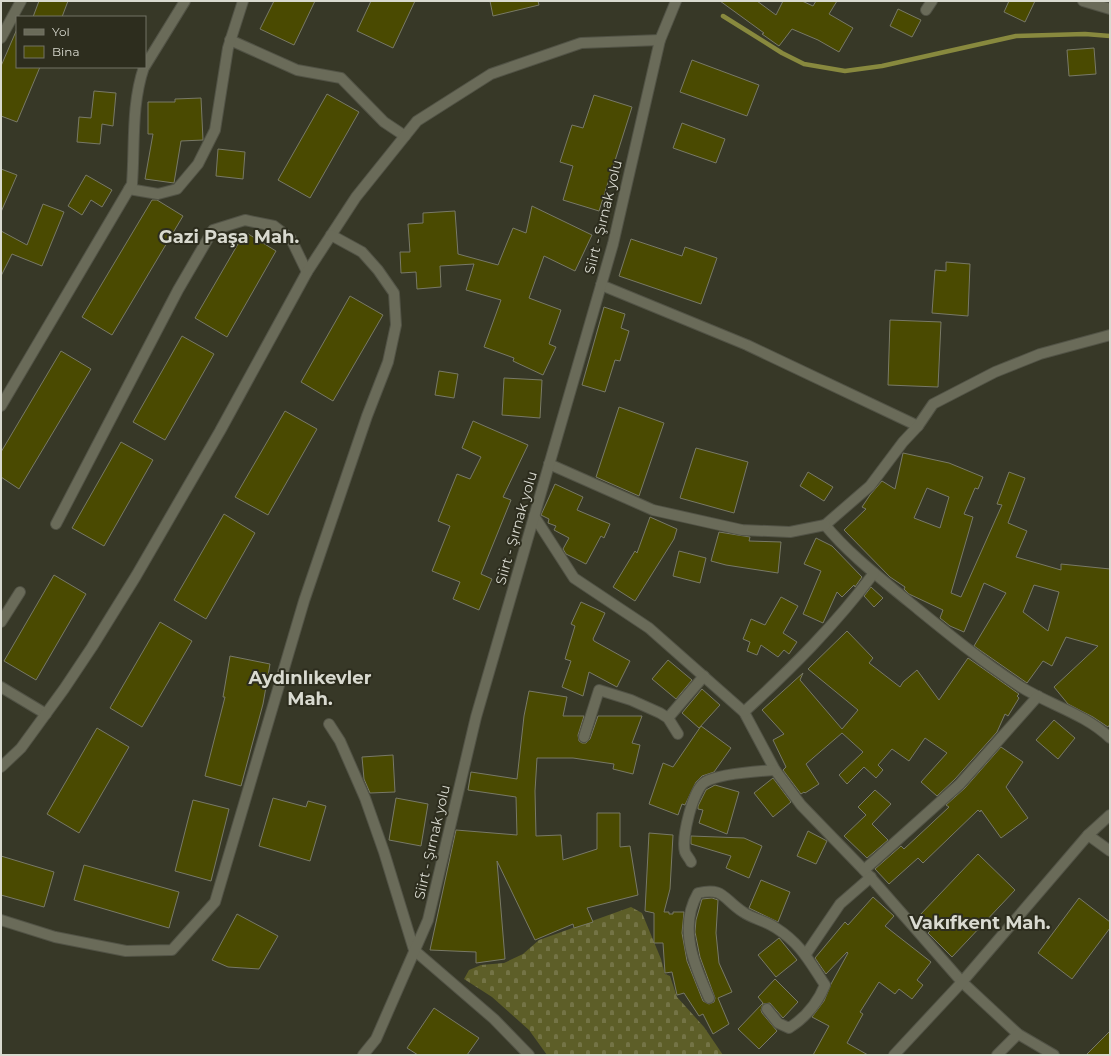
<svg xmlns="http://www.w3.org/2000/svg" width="1111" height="1056" font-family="Montserrat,sans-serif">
  <defs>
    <pattern id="cemetery-stones" width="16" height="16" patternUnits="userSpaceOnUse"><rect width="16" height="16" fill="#5d5e28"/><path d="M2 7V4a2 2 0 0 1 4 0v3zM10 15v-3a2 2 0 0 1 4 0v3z" fill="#747446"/></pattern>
  </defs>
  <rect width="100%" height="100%" fill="#373827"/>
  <path fill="url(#cemetery-stones)" d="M631 907 642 913 661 959 665 974 670 976 677 997 704 1027 723 1055H547L529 1030 492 997 464 979 469 970 481 965 504 963 523 954 539 940Z"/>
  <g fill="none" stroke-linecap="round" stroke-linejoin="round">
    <path stroke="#88893e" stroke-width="4.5" d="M723 16 782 53 804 64 845 71 882 66 1016 36 1085 34 1110 36"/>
  </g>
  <g fill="#4a4a01" stroke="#787967" fill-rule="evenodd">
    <path d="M39 1H68L62 17H33Z"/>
    <path d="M274 1H315L294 45 260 29Z"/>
    <path d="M371 1H415L393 48 357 31Z"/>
    <path d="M490 1H538L539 5 493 16Z"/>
    <path d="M720 1H757L776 15 783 1H802L813 6 816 1H837L829 14 853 28 839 52 818 40 792 29 779 46 762 34 764 33Z"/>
    <path d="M1009 1H1035L1025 22 1004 12Z"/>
    <path d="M898 9 921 20 912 37 890 26Z"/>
    <path d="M17 29V67H40L17 122 1 116V66Z"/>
    <path d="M1094 48 1096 74 1069 76 1067 50Z"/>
    <path d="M692 60 759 85 747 116 680 92Z"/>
    <path d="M94 91 116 93 113 126 102 124 100 144 77 142 79 117 91 118Z"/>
    <path d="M327 94 359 112 310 198 278 180Z"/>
    <path d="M594 95 632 107 599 211 563 200 573 166 560 162 572 125 583 128Z"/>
    <path d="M201 98 203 140 181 141 174 183 145 179 153 134H148V102H175V99Z"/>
    <path d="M682 123 725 139 716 163 673 148Z"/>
    <path d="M218 149 245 152 243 179 216 176Z"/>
    <path d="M1 169 17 175 1 212Z"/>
    <path d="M86 175 112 190 102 207 91 200 82 215 68 206Z"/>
    <path d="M152 200H157L183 216 112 335 82 317Z"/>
    <path d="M43 204 64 212 42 266 12 254 1 276V231L27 245Z"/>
    <path d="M532 206 592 235 575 271 544 256 529 298 561 310 549 344 556 347 543 375 513 361 514 358 484 347 501 300 466 290 474 264 440 266 441 287 417 289 416 272 401 273 400 252H410L408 224 423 223V213L455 211 458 254 498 265 513 228 526 233Z"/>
    <path d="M245 232 276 251 227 337 195 318Z"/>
    <path d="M631 239 682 256 685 247 717 258 701 304 619 276Z"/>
    <path d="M946 262 970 264 968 316 932 313 935 270 946 271Z"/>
    <path d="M350 296 383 315 333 401 301 382Z"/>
    <path d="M604 307 625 314 621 328 629 331 620 361 615 360 605 392 582 385Z"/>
    <path d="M890 320 941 322 938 387 888 385Z"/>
    <path d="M182 336 214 354 165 440 133 422Z"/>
    <path d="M61 351 91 369 19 489 1 477V452Z"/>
    <path d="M439 371 458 374 454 398 435 395Z"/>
    <path d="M504 378 542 380 540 418 502 415Z"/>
    <path d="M619 407 664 423 639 496 596 477Z"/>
    <path d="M285 411 317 429 268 515 235 497Z"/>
    <path d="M473 421 528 445 503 497 511 500 481 574 492 579 479 610 453 599 460 582 432 571 450 526 438 521 457 474 470 479 481 457 462 448Z"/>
    <path d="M121 442 153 460 104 546 72 528Z"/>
    <path d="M696 448 748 462 734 513 680 498Z"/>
    <path d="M903 453 949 463 983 477 978 489 975 488 964 514 973 517 951 593 961 597 1002 505 997 504 1009 472 1025 478 1008 523 1027 531 1016 557 1061 570V564L1110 569V724L1108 727 1093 717 1068 704 1054 687 1098 646 1066 637 1052 666 1043 661 1027 683 974 646 1006 593 984 583 964 632 950 626 940 618 943 610 909 594 904 589 905 587 890 577 844 530 866 509 862 507 870 495 882 481 895 489ZM927 488 949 497 940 528 914 518ZM1034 585 1059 592 1048 631 1023 612Z"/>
    <path d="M808 472 833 487 824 501 800 486Z"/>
    <path d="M555 484 583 497 577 510 610 524 604 538 601 536 586 564 566 554 563 549 569 538 554 530 556 526 548 523 549 519 541 515Z"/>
    <path d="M224 514 255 533 206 619 174 600Z"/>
    <path d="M650 517 677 529 674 539 635 601 613 587 635 551 637 553Z"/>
    <path d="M719 532 750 537 749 541 781 542 778 573 726 565 711 561Z"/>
    <path d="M816 538 832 546 862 577 855 587 854 585 842 597 837 592 823 623 803 614 821 571 804 564Z"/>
    <path d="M679 551 706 558 700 583 673 576Z"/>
    <path d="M54 575 86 594 36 680 4 661Z"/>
    <path d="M871 587 883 598 874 607 864 596Z"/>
    <path d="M781 597 798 606 783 633 797 642 789 654 784 650 778 657 761 645 757 655 747 651 750 642 743 639 751 619 765 625Z"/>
    <path d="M581 602 605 613 593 639 594 641 630 661 617 687 589 672 583 696 562 687 571 661 565 659 575 626 571 624Z"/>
    <path d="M160 622 192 641 142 727 110 708Z"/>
    <path d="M847 631 873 658 869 663 900 687 903 682 917 670 939 700 968 658 1019 694 1017 696 1019 698 1008 716 1005 714 997 732 955 779 937 796 921 782 947 753 925 738 909 761 892 749 878 765 883 770 876 778 864 767 847 784 839 775 863 752 842 733 806 764 819 784 805 793 804 792 801 794 783 770 786 767 773 740 784 734 762 710 803 673 800 680 842 729 858 710 808 669Z"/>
    <path d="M230 656 270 664 263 704 241 786 205 776 225 697H223Z"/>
    <path d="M668 660 692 680 676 699 652 679Z"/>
    <path d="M702 689 720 705 699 728 682 713Z"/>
    <path d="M529 691 567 697 563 716H584L578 735 579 741 582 743H586L590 739 598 716H642L632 743 640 745 633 774 613 769 614 764 573 758H537L535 791 536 836 561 835 563 860 597 849V813H620V847L630 846 638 895 587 908 593 922 574 928 573 924 535 940 497 861 505 959 476 963V952L430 950 456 830 517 835 516 797 468 790 471 772 517 779 524 716Z"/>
    <path d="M1054 720 1075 738 1058 759 1036 740Z"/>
    <path d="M701 726 731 748 714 772 702 776 696 782 685 805 682 804 678 815 649 804 663 763 673 767Z"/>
    <path d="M97 728 129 747 79 833 47 814Z"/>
    <path d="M1001 747 1023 762 1006 787 1028 818 1001 838 981 810 980 812 978 810 923 863 918 858 889 884 875 869 901 846 904 849 932 823 949 807 946 805 965 788Z"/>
    <path d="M393 755 395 792 370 793 364 779 362 757Z"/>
    <path d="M773 778 791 802 773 817 754 793Z"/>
    <path d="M715 785 739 792 727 834 699 823 703 810 698 809V806L706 790Z"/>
    <path d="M875 790 891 804 872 824 888 840 867 858 844 836 866 815 858 807Z"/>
    <path d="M273 798 306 807 308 801 326 806 310 861 259 846Z"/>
    <path d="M396 798 428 804 421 846 389 840Z"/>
    <path d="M193 800 229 809 211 881 175 871Z"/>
    <path d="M808 831 827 841 816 864 797 856Z"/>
    <path d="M649 833 673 835 670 889 664 912H669V914H673V912H684L682 933 687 961 703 1001 709 1004 714 1002 715 998 700 957 695 932 696 920 702 899 712 898 718 900 716 933 719 963 732 992 718 998 729 1024 713 1034 703 1014 699 1016 684 993 677 995 672 972 665 973 663 943H654V913L645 911Z"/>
    <path d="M691 836 744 838 762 846 749 878 726 868 731 856 691 844Z"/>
    <path d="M978 854 1015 890 952 957 928 933 931 930 919 916Z"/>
    <path d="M1 856 54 872 44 907 1 895Z"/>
    <path d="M84 865 179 892 169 928 74 900Z"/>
    <path d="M761 880 790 892 778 922 749 908Z"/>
    <path d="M873 897 894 916 885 926 931 962 917 980 923 985 912 999 899 989 895 994 879 982 860 1012 863 1014 847 1043 868 1055H813L829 1026 812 1017 824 1001 831 984 848 953 847 952 826 974 815 958 845 922 848 925Z"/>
    <path d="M1079 898 1110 922V928L1072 979 1038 953Z"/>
    <path d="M237 914 278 936 259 969 228 967 212 960Z"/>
    <path d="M779 938 797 960 776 977 758 955Z"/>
    <path d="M775 979 798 1002 783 1018 770 1003 763 1004 761 1010 762 1013 777 1031 759 1049 738 1029 763 1003 758 997Z"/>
    <path d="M434 1008 479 1038 467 1055H418L407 1048Z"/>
    <path d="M1110 1031V1055H1086Z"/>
  </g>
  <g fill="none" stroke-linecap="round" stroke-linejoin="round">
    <defs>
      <g id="minor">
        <path d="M1083 1 1110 9"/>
        <path d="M926 10 932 1"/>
        <path d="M1 38 21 1"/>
        <path d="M230 40 297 70 341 78 384 122 405 136"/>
        <path d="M145 66 185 1"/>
        <path d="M129 189 158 194 177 189 198 164 215 130 228 48 243 1"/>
        <path d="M601 285 747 345 918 426"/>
        <path d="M1110 335 1040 354 995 372 933 404 918 426 903 442 870 486 825 525C849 554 879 577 908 601 945 631 981 661 1021 687 1050 705 1085 714 1110 738"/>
        <path d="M1 406 132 184C135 145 131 105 144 67"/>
        <path d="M549 464 653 510 742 530 790 532 825 525"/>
        <path d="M534 516 574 578 649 628 744 712 775 770 801 805 864 870 962 982 1018 1034 1054 1055"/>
        <path d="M56 524 178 290 213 230 245 220 274 226 291 239 307 272"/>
        <path d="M1 622 20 592"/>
        <path d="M1 687 46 714"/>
        <path d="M744 712C792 668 835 625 874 573"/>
        <path d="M668 718 704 676"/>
        <path d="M329 724 340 741 365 798 384 852 414 950 494 1019 529 1055"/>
        <path d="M584 737 599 690 631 700 660 713 668 718 678 734"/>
        <path d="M1 767 21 748 64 689 92 647 136 576 220 431 307 272 356 197 417 121 491 74 581 43 660 40"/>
        <path d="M1088 835 1110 851"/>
        <path d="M691 862C690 859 686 855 685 852 681 838 693 789 705 782 718 774 759 771 775 770"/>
        <path d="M864 870 960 784 1038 696"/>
        <path d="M1 920 55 937 126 951 172 950 215 902 304 601 367 416 388 362 396 325 394 293 378 270 362 252 331 235"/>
        <path d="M806 954 840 904 871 877"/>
        <path d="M709 998C694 965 678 927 698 893 724 887 723 899 743 912 753 919 766 921 776 928 801 944 809 961 825 985 818 1002 805 1018 789 1028L778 1023 767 1009"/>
        <path d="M363 1055 376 1039 428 920 476 717 613 244 660 40 676 1"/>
        <path d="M894 1055 962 982 1088 835 1110 815"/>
        <path d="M997 1055 1018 1034"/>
      </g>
    </defs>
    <use href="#minor" stroke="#525346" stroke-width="12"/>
    <use href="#minor" stroke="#6a6b59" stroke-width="10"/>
  </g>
  <g text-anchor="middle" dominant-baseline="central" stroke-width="4" stroke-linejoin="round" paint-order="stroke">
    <g font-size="14" fill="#d9dad0" stroke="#2d2d1e">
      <text transform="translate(603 217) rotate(-76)">Siirt - Şırnak yolu</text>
      <text transform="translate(516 528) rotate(-74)">Siirt - Şırnak yolu</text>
      <text transform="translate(432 842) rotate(-77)">Siirt - Şırnak yolu</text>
    </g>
    <g font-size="18" font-weight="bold" fill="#d9dad0" stroke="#2d2d1e">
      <text x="229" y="237">Gazi Paşa Mah.</text>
      <text x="310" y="678">Aydınlıkevler<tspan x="310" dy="21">Mah.</tspan></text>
      <text x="980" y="923">Vakıfkent Mah.</text>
    </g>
  </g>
  <rect width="1111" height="1056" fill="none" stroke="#d9dad0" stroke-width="4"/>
  <rect x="16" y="16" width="130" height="52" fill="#2d2d1e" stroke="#727265"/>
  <rect x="24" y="29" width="20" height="6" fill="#6a6b59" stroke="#727265"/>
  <text x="52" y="36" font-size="12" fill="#d9dad0">Yol</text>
  <rect x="24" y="46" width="20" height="12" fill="#4a4a01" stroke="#727265"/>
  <text x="52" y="56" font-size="12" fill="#d9dad0">Bina</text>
</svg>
